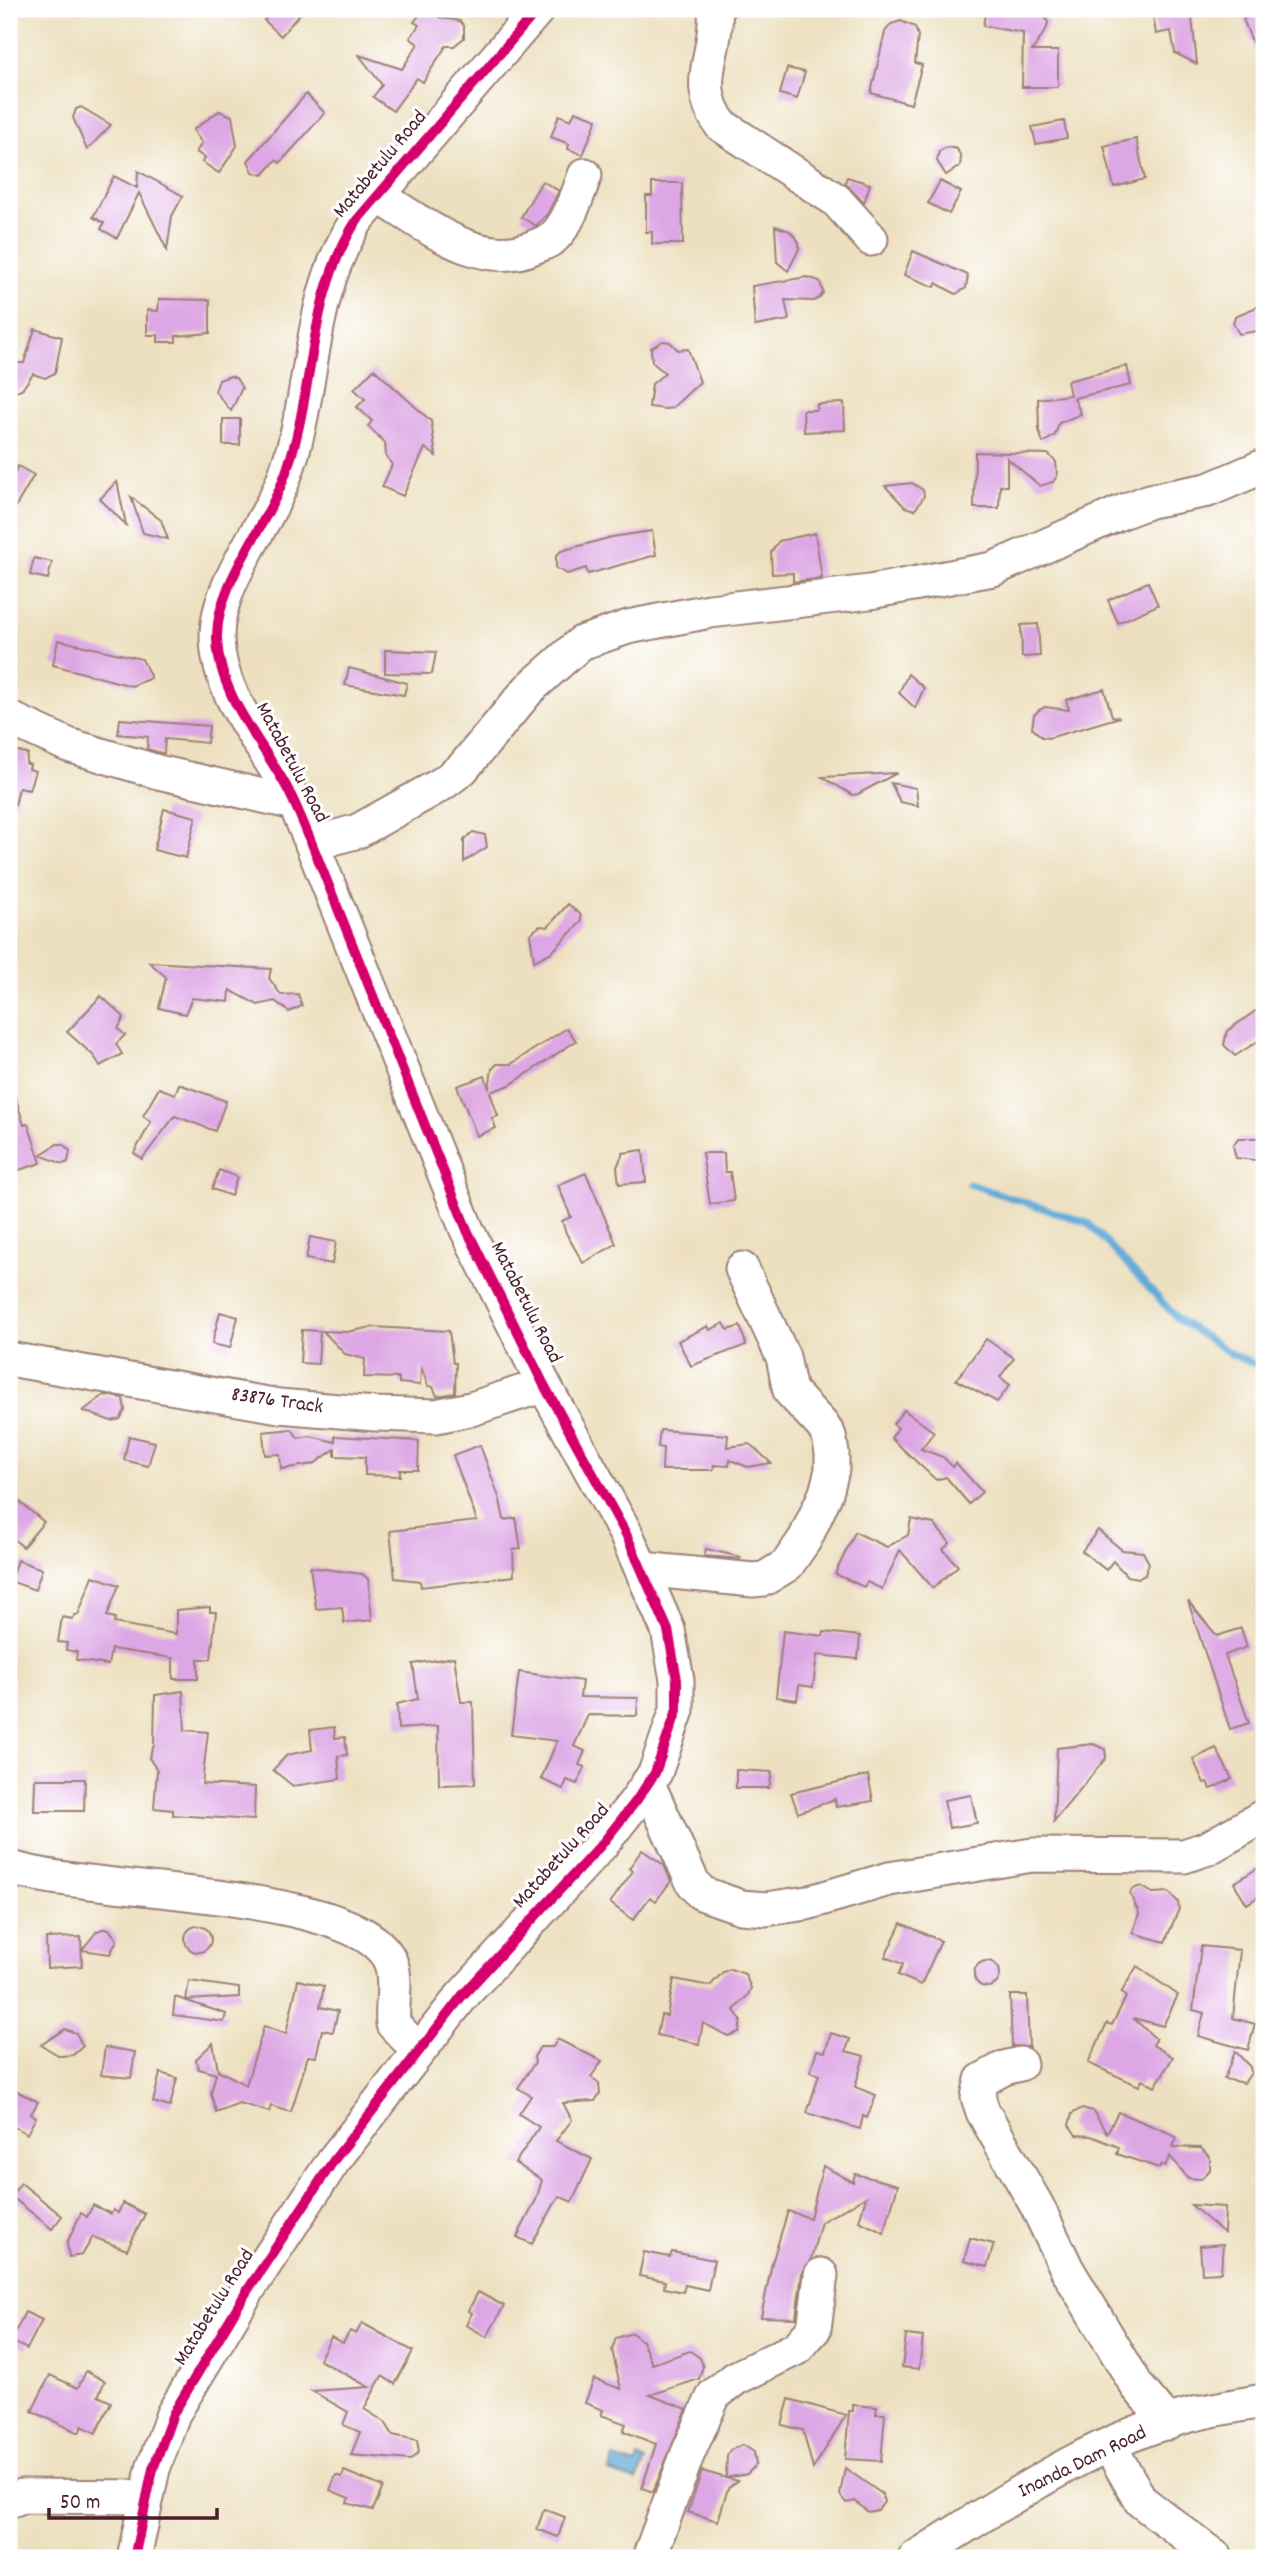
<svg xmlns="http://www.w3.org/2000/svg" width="1273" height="2567" font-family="Dekko,sans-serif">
  <rect width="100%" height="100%" fill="#fff"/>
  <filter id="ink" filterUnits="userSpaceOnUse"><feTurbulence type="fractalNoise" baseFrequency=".0143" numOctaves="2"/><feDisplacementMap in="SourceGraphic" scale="14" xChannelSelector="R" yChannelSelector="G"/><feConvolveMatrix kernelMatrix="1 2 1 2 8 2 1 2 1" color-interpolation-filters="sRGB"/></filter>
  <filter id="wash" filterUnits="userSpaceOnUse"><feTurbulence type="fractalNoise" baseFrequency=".00686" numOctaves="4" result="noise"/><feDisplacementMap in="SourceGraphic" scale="28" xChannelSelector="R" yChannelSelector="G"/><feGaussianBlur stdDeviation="1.57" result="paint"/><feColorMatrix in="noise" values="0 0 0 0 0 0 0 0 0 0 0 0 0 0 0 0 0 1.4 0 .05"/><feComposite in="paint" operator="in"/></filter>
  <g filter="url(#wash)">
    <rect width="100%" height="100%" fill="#ede0c0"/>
    <path fill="#60aad8" stroke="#556482" stroke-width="2" d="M614 2458 636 2465 638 2458 646 2461 637 2481 609 2472Z"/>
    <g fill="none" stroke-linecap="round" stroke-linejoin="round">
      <path stroke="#60aad8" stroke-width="7" d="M969 1184 1088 1223 1179 1320 1233 1355 1264 1368"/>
    </g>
    <g id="blocks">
      <g fill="#dda6e4">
        <path d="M274 9H304L281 36 264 20Z"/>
        <path d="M424 9 441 18 460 21 464 26V38L454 46H446L423 82 417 78 393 111 373 97 382 85 359 55 402 69 418 44 410 38 419 25 414 22Z"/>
        <path d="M986 9 1021 15 1029 10 1042 11 1048 22 1047 28 1032 51H1058V87H1022L1023 33 983 26Z"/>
        <path d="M1152 9H1191L1197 64 1175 53 1171 31 1156 34Z"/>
        <path d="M1264 11V69H1263L1243 19Z"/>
        <path d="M901 21 915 27 918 36 915 63 922 65 911 104 871 93 885 32 891 24Z"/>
        <path d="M787 68 805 72 797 99 780 94Z"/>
        <path d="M306 94 325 113 280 163 276 160 263 175 253 172 248 161Z"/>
        <path d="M81 107 111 125 87 150 73 118 76 109Z"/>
        <path d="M219 111 232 116 237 146 219 173 202 162 205 158 196 152 202 143 193 130Z"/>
        <path d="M575 111 597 119 583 155 568 149 569 144 551 137 559 115 571 120Z"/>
        <path d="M1064 121 1067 138 1036 144 1032 127Z"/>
        <path d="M1136 139 1145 179 1114 187 1104 146Z"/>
        <path d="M947 147 957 149 961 157 960 166 946 175 937 161 939 151Z"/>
        <path d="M138 171 183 196 172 216 167 250 139 193 117 238 101 229 104 223 93 217 114 176 137 188Z"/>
        <path d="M847 177 870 184 864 203 845 183Z"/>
        <path d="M542 181 559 191 548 213 536 226 521 217Z"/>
        <path d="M940 181 961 192 949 214 928 203Z"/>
        <path d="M652 183H682L683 244H652V232H646V196H652Z"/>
        <path d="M775 226 790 231 799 242V249L788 271 777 262Z"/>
        <path d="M913 251 968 275 966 288 956 294 936 283 935 287 904 275Z"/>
        <path d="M807 277 820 281 823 293 819 298 814 301 785 300 789 320 755 326 752 286Z"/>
        <path d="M159 299 210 300V333L176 336V342H158V335H147V310L158 311Z"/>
        <path d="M1264 304V330L1239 334 1233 323 1235 316Z"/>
        <path d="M35 329 62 337 55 373 45 378 33 374 23 388 9 395V363H24Z"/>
        <path d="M663 341 670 342 678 350 688 349 700 382 672 408 665 409 649 407 652 384 665 373 652 362 651 348Z"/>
        <path d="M1127 366 1131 385 1074 398 1081 414 1059 423 1055 435 1043 443 1039 430 1038 399 1070 395 1067 381Z"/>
        <path d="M374 369 431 421 436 456 425 448 403 496 382 487 392 465 386 456 385 443 368 426 372 421 357 407 365 399 354 389Z"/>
        <path d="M230 376 236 378 242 388 231 411 215 391 219 380Z"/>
        <path d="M844 403 845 430 804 432 803 410H817V404Z"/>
        <rect x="223" y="419" width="17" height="26"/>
        <path d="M975 452 1048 454 1056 462 1057 476 1053 482 1040 486 1007 458V486H1000L999 508H974Z"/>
        <path d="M18 466 34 475 9 518V483Z"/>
        <path d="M117 481 126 525 100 499Z"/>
        <path d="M912 483 923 490 924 496 915 510 905 507 885 486Z"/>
        <path d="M131 497 161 520 168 539 143 533Z"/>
        <path d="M652 531 656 555 588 574 586 568 567 574 556 568V556L561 551 612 537Z"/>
        <path d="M815 533 822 578 793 582V573L772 574 771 552 779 541Z"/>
        <path d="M34 558 52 562 48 579 30 575Z"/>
        <path d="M1148 582 1158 605 1118 623 1108 600Z"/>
        <path d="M1038 624 1040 656 1022 657 1021 625Z"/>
        <path d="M58 640 142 659 151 678 132 686 53 665Z"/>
        <path d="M385 650 436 652 432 674 385 673Z"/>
        <path d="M349 668 407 683 404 695 345 685Z"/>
        <path d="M908 674 924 688 915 708 899 693Z"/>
        <path d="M1104 689 1112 716 1120 717 1049 738 1042 737 1032 728 1034 715 1039 710 1045 707 1069 710 1066 700Z"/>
        <path d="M120 719 209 726 207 743 165 739 164 753H161L147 749 148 737 118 734Z"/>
        <path d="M9 749 28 754 26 763 30 765 29 769 35 771 29 790 19 788 15 805 9 804Z"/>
        <path d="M897 773 858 794 853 795 822 777Z"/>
        <path d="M891 783 916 788 918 806 900 802Z"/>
        <path d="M164 809 196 817 186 858 154 850Z"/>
        <path d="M473 832 485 835 487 847 464 862V840Z"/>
        <path d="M568 904 581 915V922L552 952 534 961 530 934 540 926 548 927Z"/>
        <path d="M149 962 271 969 269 978 281 995 298 994 302 1006 289 1012 275 1001 258 1005 230 990 229 1002 192 998 185 1014 159 1008 166 977Z"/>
        <path d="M101 996 124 1017 118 1029 125 1035 116 1044 122 1054 100 1066 94 1056 67 1032Z"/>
        <path d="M1264 1005V1037L1235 1056 1224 1045 1227 1031Z"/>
        <path d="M567 1028 576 1041 510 1085 490 1092 498 1116 492 1118 496 1128 477 1136 457 1086 485 1076 489 1089 492 1069 497 1064H511Z"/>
        <path d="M179 1084 226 1101 215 1131 175 1116 142 1159 134 1153 151 1122 143 1116 159 1088 175 1094Z"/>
        <path d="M9 1089H13L24 1125 28 1124 41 1163 13 1172 9 1159Z"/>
        <path d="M1238 1138H1264V1161L1236 1158 1233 1146Z"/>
        <path d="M57 1144H63L70 1151 68 1162 63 1164 40 1155Z"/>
        <path d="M643 1150 646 1182 619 1184 617 1167 623 1153Z"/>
        <path d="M702 1153H724L725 1172H730L734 1201 710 1204Z"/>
        <path d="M219 1170 237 1177 231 1196 212 1189Z"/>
        <path d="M586 1173 616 1244 583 1263 566 1233 562 1221 571 1217 558 1185Z"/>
        <path d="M310 1237 336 1242 332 1264 306 1259Z"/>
        <path d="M220 1312 238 1317 230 1348 212 1344Z"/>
        <path d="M724 1323 728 1330 740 1326 746 1345 691 1366 678 1341 708 1326 710 1330Z"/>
        <path d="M372 1327 449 1331 453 1363H456L455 1393 437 1396 433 1387 428 1386 421 1367 420 1385 399 1383V1378L364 1377 365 1359 345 1354 323 1331 347 1332Z"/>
        <path d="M302 1330 320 1331 318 1364 300 1363Z"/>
        <path d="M986 1339 1014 1358 1000 1377 1010 1385 997 1402 956 1380Z"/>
        <path d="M104 1395 123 1398 125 1410 120 1419 111 1421 83 1411Z"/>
        <path d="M904 1410 934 1432 921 1449 943 1457 953 1467 956 1463 982 1492 969 1504 946 1477 936 1480 891 1438 898 1428 893 1424Z"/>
        <path d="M292 1429 298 1438 310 1436 335 1442V1436L419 1441 418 1470H400V1476L365 1475V1457L335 1456V1449L314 1464 281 1469 280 1454 265 1455 263 1432Z"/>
        <path d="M660 1430 728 1435 727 1447 750 1444 771 1463 748 1467 730 1460 729 1466 714 1465 713 1470H662L663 1448 658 1447Z"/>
        <path d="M129 1436 155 1442 148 1466 124 1460Z"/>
        <path d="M480 1445 500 1500 504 1520 516 1518 521 1549 513 1550 514 1576 421 1587 420 1581 395 1578 390 1531 477 1521 453 1455Z"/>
        <path d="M20 1502 44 1522 23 1547 9 1535V1516Z"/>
        <path d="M911 1519 934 1524 950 1543 943 1549 958 1566 933 1588 900 1550 882 1589 867 1582 864 1587 835 1574 855 1532 887 1547 908 1535Z"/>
        <path d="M1098 1530 1122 1550 1143 1552 1149 1563 1145 1575 1139 1578 1127 1576 1113 1561 1106 1570 1082 1551Z"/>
        <path d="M706 1549 741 1557 740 1559 704 1556Z"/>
        <path d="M17 1560 42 1569 35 1590 10 1581Z"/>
        <path d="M310 1567 362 1574 368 1579 372 1620 344 1623 342 1607 316 1609Z"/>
        <path d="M93 1576 119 1585 107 1616 115 1618 114 1623 176 1634V1610L210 1607V1612H216L211 1659H198V1679H173V1658L111 1649 108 1665 76 1660 77 1652 66 1650 67 1643 58 1642 62 1617 73 1619 74 1615H78Z"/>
        <path d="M1188 1601 1217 1636 1241 1628 1247 1647 1225 1655 1249 1723 1230 1729Z"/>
        <path d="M783 1631 823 1636 824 1632 860 1636 858 1659 817 1655 813 1687 799 1685 797 1700 776 1697Z"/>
        <path d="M454 1657 461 1702H473L475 1784 439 1785 438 1726 398 1729 397 1704 418 1699 413 1664Z"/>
        <path d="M519 1672 582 1681 580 1697 638 1698 637 1716 588 1715 574 1746 585 1751 579 1765 585 1767 577 1784 567 1780 563 1789 541 1779 557 1741 511 1735Z"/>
        <path d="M183 1691 185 1730 208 1732 202 1784 255 1787 254 1820 173 1815V1810L154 1808 157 1770 149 1758 154 1745 155 1695Z"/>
        <path d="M334 1727 335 1738 345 1737 347 1755 338 1756 340 1779 293 1786 273 1770 287 1755 312 1750 310 1730Z"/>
        <path d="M1093 1744 1105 1749 1106 1758 1054 1821 1057 1748Z"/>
        <path d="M1216 1748 1232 1779 1211 1789 1207 1782 1204 1783 1193 1759Z"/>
        <path d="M736 1770 772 1772 769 1788H736Z"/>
        <path d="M868 1775 873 1801 836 1807 835 1799 798 1813 791 1793Z"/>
        <path d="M35 1779H85L84 1811H34Z"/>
        <path d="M971 1795 977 1823 949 1828 944 1800Z"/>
        <path d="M642 1850 664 1865 671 1881 656 1901 650 1897 633 1920 610 1903 633 1871 629 1868Z"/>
        <path d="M1264 1864V1893L1247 1904 1234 1883Z"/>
        <path d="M1141 1886 1153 1893 1169 1892 1178 1902 1179 1909 1165 1942 1133 1933 1139 1913 1130 1894 1132 1889Z"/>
        <path d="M901 1923 941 1941 921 1985 898 1975 903 1964 885 1957Z"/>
        <circle cx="198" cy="1939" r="13"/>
        <path d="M103 1929H109L117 1940 110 1954 82 1950 97 1931Z"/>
        <path d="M81 1937 82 1966 47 1968 46 1938Z"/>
        <path d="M1201 1946 1240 1950 1233 2018 1255 2024 1248 2050 1198 2036 1204 2013 1193 2010Z"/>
        <circle cx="987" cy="1974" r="13"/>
        <path d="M1137 1966 1178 1995 1163 2026 1133 2018 1156 2039 1153 2045 1173 2057 1155 2087 1142 2080 1139 2086 1088 2063 1107 2023 1112 2025 1126 1997 1121 1993Z"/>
        <path d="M730 1969 745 1974 751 1988 748 1995 734 2010 741 2020 739 2032 728 2036 703 2023 699 2044 657 2035 661 2015 667 2016 674 1979 710 1986 723 1972Z"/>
        <path d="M298 1980 324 1986 320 2007 338 2011 333 2032 322 2030 316 2057 308 2056 291 2112 271 2106 269 2112 239 2103 216 2112 211 2093 216 2074 198 2069 196 2059 213 2043 218 2070 246 2085 264 2026 286 2034Z"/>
        <path d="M189 1981 239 1988V1997L186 2000Z"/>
        <path d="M1010 1995H1027L1029 2047 1012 2046Z"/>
        <path d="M175 1997 226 2014 224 2022 173 2015Z"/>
        <path d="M65 2029 76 2033 83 2046 73 2055 60 2056 41 2045Z"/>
        <path d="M831 2033 850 2039 846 2051 864 2056 855 2087 876 2095 867 2118 863 2116 860 2129 807 2113 819 2075 810 2072 817 2050 825 2052Z"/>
        <path d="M557 2039 602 2061 591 2077 599 2083 600 2093 595 2101 563 2103 572 2120 556 2141 592 2159 572 2202 559 2196 532 2244 517 2237 536 2200 542 2180 515 2163 539 2127 519 2114 531 2096 518 2088 535 2062 534 2057 540 2047H553Z"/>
        <path d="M105 2047 135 2052 131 2078 101 2075Z"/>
        <path d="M1235 2051 1250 2067 1251 2073 1244 2083 1224 2079Z"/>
        <path d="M160 2073 177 2078 170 2107 153 2102Z"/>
        <path d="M9 2087 38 2102 31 2114 36 2117 27 2134 9 2124Z"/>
        <path d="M1082 2108 1093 2111 1107 2133 1118 2112 1167 2132 1177 2138 1173 2147 1201 2148 1210 2158V2170L1201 2179 1188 2178 1170 2156 1165 2166 1161 2164 1159 2168 1117 2154 1119 2147 1091 2136 1076 2135 1069 2125 1072 2114Z"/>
        <path d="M823 2166 853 2182 855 2174 898 2185 884 2233 859 2221 866 2197 821 2222 811 2259 802 2273 796 2318 761 2317 772 2263 788 2211 810 2218Z"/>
        <path d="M21 2183 62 2216 52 2229 11 2196Z"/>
        <path d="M123 2203 145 2214 127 2250 93 2237 82 2255 69 2257 67 2243 81 2213 87 2217 93 2205 111 2214 113 2210 118 2213Z"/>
        <path d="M1191 2205 1225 2207 1224 2233Z"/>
        <path d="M970 2238 994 2244 987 2267 964 2261Z"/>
        <path d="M1223 2244 1221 2272 1202 2273 1200 2246Z"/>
        <path d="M644 2252 670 2257 672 2252 714 2260 708 2290 685 2285 683 2292 664 2288 665 2281 639 2276Z"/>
        <path d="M478 2292 504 2306 487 2337 466 2325 472 2313 468 2311Z"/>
        <path d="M25 2312 42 2320 27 2349 11 2341Z"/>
        <path d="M362 2323 413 2351 395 2384 382 2376 364 2409 385 2422 393 2435 417 2440 419 2452 410 2460 351 2455 360 2432 343 2425 348 2412 312 2391 369 2387 319 2360 331 2337 343 2343 350 2331 356 2334Z"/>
        <path d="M632 2333 642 2341 652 2364 690 2351 700 2358 703 2366 699 2379 650 2395 687 2409 653 2492 642 2488 656 2444 623 2431 626 2424 601 2415 603 2410 585 2403 594 2379 621 2389 612 2350 616 2338Z"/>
        <path d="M906 2335 923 2337 919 2369 902 2367Z"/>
        <path d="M86 2371 105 2381 98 2396 111 2402 96 2433 82 2426 79 2433 32 2411 50 2375 78 2388Z"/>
        <path d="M789 2399 846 2415 813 2469 803 2430 782 2425Z"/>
        <path d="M853 2405 877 2407 876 2414H885L881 2461 845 2459 849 2411H853Z"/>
        <path d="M743 2445 754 2452 756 2465 747 2474 726 2478 727 2456 730 2450Z"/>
        <path d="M845 2468 882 2494 884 2502 878 2510 868 2512 855 2501 846 2503 840 2495Z"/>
        <path d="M344 2471 383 2487 373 2510 347 2503 349 2498 330 2490 336 2475 342 2477Z"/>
        <path d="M702 2471 737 2481 728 2488 718 2521 688 2512Z"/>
        <path d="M544 2509 565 2517 558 2537 537 2529Z"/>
      </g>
    </g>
  </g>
  <g filter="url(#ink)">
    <use href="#blocks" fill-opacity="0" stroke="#9c8076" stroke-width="2"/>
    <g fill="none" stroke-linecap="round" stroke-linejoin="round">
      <defs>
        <g id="minor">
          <path d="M715 9C719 54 690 82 721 125L836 200 871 239"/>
          <path d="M378 196C424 223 479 271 534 247 541 244 549 242 554 237 570 221 577 196 585 175"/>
          <path d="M9 718 68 745 158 772 294 803"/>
          <path d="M312 844 358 831 442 784 462 769 529 689 581 643 628 627 710 611 870 592 993 569 1124 511 1150 501 1208 490 1264 466"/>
          <path d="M9 1359 279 1406 375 1414 436 1416 471 1409 544 1385"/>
          <path d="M642 1569 753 1580 764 1579 787 1565 805 1539 826 1493 832 1470V1453L829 1436 822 1425 790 1391 783 1357 742 1269"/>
          <path d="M648 1784 692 1881 701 1893 741 1907 766 1909 807 1903 889 1879 1032 1855 1184 1856 1208 1848 1264 1816"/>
          <path d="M9 1867C84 1894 358 1888 390 1961 398 1979 391 2004 393 2024L419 2051"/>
          <path d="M1020 2064 1004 2068 982 2080 978 2097 983 2112 1037 2206 1067 2269 1137 2386 1168 2423"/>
          <path d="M1109 2445 1141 2501 1216 2558"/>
          <path d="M9 2501 22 2496 146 2497"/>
          <path d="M134 2558 153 2469 173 2414 247 2291 334 2160 462 1996 601 1845 636 1801 655 1773 677 1710V1680L668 1630 626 1534 544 1385 467 1230 312 844C304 825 296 804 286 786 261 740 218 694 217 638 216 586 263 531 282 483 317 395 304 302 357 220L538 9"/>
          <path d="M649 2558 688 2453 714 2395 736 2378 797 2348 805 2339 814 2329 821 2275"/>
          <path d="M915 2558C1002 2504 1090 2441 1190 2415 1214 2409 1240 2405 1264 2401"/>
        </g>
      </defs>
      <use href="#minor" stroke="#9c8076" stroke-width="37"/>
      <use href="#minor" stroke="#fff" stroke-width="33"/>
      <defs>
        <path id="cycleway" d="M134 2558 153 2469 173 2414 247 2291 334 2160 462 1996 601 1845 636 1801 655 1773 677 1710V1680L668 1630 626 1534 544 1385 467 1230 312 844C304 825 296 804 286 786 261 740 218 694 217 638 216 586 263 531 282 483 317 395 304 302 357 220L538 9"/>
      </defs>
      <use href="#cycleway" stroke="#fff" stroke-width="15"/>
      <use href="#cycleway" stroke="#d6006c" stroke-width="10"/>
    </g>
  </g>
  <g text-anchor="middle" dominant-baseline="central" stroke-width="6" stroke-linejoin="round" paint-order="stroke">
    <g font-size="21" fill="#4a1f2b" stroke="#fff">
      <text transform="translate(381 165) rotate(-50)">Matabetulu Road</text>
      <text transform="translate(291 763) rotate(62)">Matabetulu Road</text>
      <text transform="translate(525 1303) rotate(63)">Matabetulu Road</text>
      <text transform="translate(277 1402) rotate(8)">83876 Track</text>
      <text transform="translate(562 1857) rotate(-48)">Matabetulu Road</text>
      <text transform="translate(215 2308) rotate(-58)">Matabetulu Road</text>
      <text transform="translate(1083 2463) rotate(-26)">Inanda Dam Road</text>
    </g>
  </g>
  <rect width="1273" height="2567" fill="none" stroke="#fff" stroke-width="35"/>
  <path d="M49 2508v10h168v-10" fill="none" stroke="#4a1f2b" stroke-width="3.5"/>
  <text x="60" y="2508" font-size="21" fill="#4a1f2b" stroke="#ffffff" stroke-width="5" paint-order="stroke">50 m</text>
</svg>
